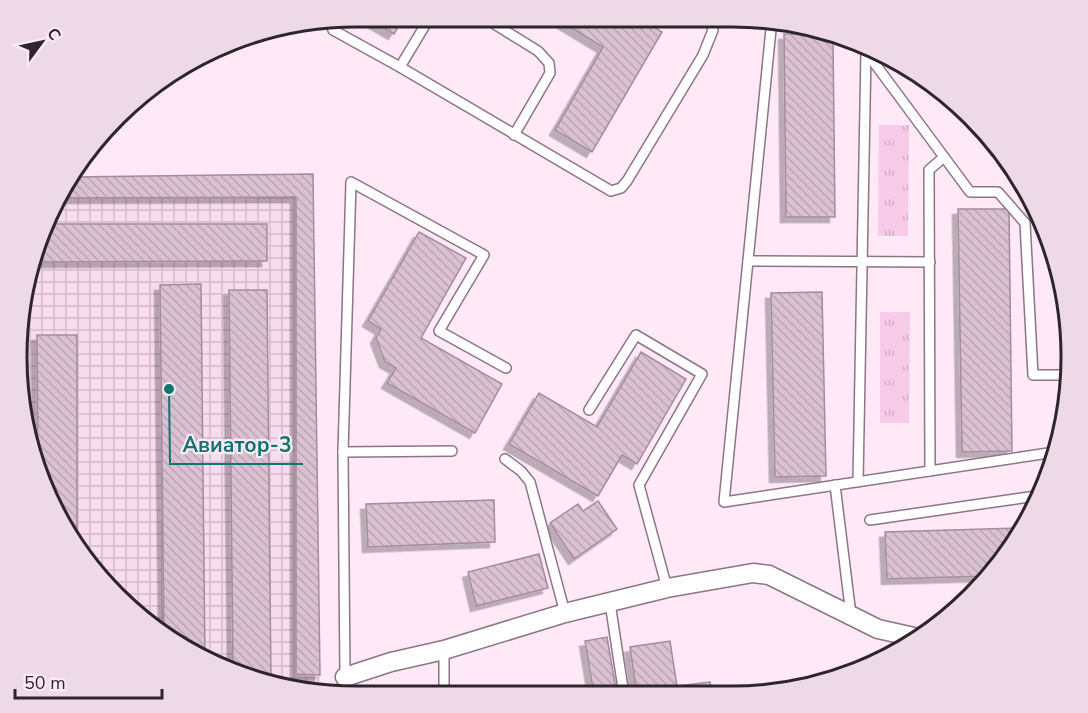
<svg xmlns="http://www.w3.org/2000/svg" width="1088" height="713" font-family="'Nunito Sans',sans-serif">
  <defs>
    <pattern id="industrial-grid" width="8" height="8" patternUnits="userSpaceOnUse" patternTransform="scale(1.5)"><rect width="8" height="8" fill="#f8dcee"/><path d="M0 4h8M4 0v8" fill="none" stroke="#d5bdcc"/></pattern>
    <pattern id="park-tufts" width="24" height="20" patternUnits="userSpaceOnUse" patternTransform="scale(1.5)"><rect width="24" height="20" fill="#f7cbe8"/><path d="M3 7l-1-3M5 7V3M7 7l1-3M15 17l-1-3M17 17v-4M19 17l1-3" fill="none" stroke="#d4aec7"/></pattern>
    <pattern id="building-back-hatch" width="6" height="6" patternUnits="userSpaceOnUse" patternTransform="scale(1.5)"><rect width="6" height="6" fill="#dac0d1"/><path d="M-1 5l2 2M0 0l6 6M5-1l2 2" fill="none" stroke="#bba5b4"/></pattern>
    <filter id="shadow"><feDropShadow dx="-5.5" dy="5.5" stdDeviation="0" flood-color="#0004"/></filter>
  </defs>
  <rect width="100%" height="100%" fill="#ffe9f7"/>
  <path fill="url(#industrial-grid)" d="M313 174 320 694H312L206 662 132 612 62 527 28 444 17 334 42 227 71 177Z"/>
  <g fill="url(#park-tufts)">
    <path d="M879 125H909L908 236H878Z"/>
    <path d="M880 312H910L909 423H880Z"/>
  </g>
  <g fill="url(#building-back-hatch)" stroke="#a48c9c" stroke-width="1.5" filter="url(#shadow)">
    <path d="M364 17H404L394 34Z"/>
    <path d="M555 18H639L662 32 592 152 555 130 603 47Z"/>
    <path d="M784 34H825L833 37 835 217H786Z"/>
    <path d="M313 174 320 675 296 674V197L59 198 71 177Z"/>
    <path d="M958 209H1009L1012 451 962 452Z"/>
    <path d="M44 224H267V261L34 262Z"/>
    <path d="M419 232 466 258 421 338 502 384 475 433 387 383 396 368 385 362 376 338 381 329 368 321Z"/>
    <path d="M201 284 205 661 164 633 160 285Z"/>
    <path d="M229 290H267L271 681 233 670Z"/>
    <path d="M822 292 826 476 775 477 771 293Z"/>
    <path d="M37 335H77V545L62 527 38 467Z"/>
    <path d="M641 352 686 379 637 464 622 455 598 496 509 444 539 393 597 427Z"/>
    <path d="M494 500 495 542 368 547 366 504Z"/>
    <path d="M598 501 617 529 574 559 550 523 578 504 583 511Z"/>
    <path d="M1017 528 990 576 887 579 885 532Z"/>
    <path d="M539 554 548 588 476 606 468 572Z"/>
    <path d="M607 637 617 695H594L585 641Z"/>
    <path d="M670 641 677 686 710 682 712 696 637 695 630 647Z"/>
  </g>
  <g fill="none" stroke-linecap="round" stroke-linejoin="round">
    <defs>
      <g id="lane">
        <path d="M483 17 538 51 549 63 550 73 514 135"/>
        <path d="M772 19 724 502 1055 452"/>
        <path d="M330 21 333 30 400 67 611 191 621 188 627 181 703 55 713 30 709 19"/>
        <path d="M861 45 970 192H998L1025 223 1033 375H1065"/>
        <path d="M400 67 430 17"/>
        <path d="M748 261 930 262"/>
        <path d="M589 410 636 335 702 374 639 485 667 588"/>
        <path d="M343 452 452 451"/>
        <path d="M505 459 521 471 530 482 565 613"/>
        <path d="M930 471 929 170 944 157"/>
        <path d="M858 482 866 52"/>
        <path d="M835 485 851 615"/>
        <path d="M870 520 1036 496"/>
        <path d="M610 603 624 695"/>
        <path d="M345 677 343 452 351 182 484 255 439 331 506 368"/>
        <path d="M444 694V650"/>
      </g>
      <path id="street" d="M345 677 391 662 444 650 565 613 667 588 753 573 769 575 878 629 914 637"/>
    </defs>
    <use href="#lane" stroke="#8d7584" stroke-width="12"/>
    <use href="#street" stroke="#8d7584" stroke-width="21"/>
    <use href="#lane" stroke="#fff" stroke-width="9"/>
    <use href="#street" stroke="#fff" stroke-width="18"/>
  </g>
  <path d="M0 0H1088V713H0ZM356 27H732A329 329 0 0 1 1061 356V357A329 329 0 0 1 732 686H356A329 329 0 0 1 27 357V356A329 329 0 0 1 356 27Z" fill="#eed9e7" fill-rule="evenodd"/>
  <path fill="none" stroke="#2e242b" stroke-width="3" d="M356 27H732A329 329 0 0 1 1061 356V357A329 329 0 0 1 732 686H356A329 329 0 0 1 27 357V356A329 329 0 0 1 356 27Z"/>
  <path fill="none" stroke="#0f766e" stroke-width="2" d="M169 389L170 464H303"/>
  <circle fill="#0f766e" stroke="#ffe9f7" stroke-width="2" cx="169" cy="389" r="6"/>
  <g font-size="21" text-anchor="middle" font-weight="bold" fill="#0f766e" stroke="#ffe9f7" stroke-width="4.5" stroke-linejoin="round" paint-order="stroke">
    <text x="237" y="452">Авиатор-3</text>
  </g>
  <g transform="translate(42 42) rotate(57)" stroke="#ffe9f7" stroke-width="4.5" paint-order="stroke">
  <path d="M0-4.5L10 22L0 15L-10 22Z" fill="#2e242b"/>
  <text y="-9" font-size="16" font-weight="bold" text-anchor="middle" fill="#2e242b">С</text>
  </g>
  <path d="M15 689v9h147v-9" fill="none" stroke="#2e242b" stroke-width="3"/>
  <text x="24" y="689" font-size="18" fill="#2e242b" stroke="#ffe9f7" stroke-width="4.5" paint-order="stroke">50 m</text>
</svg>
